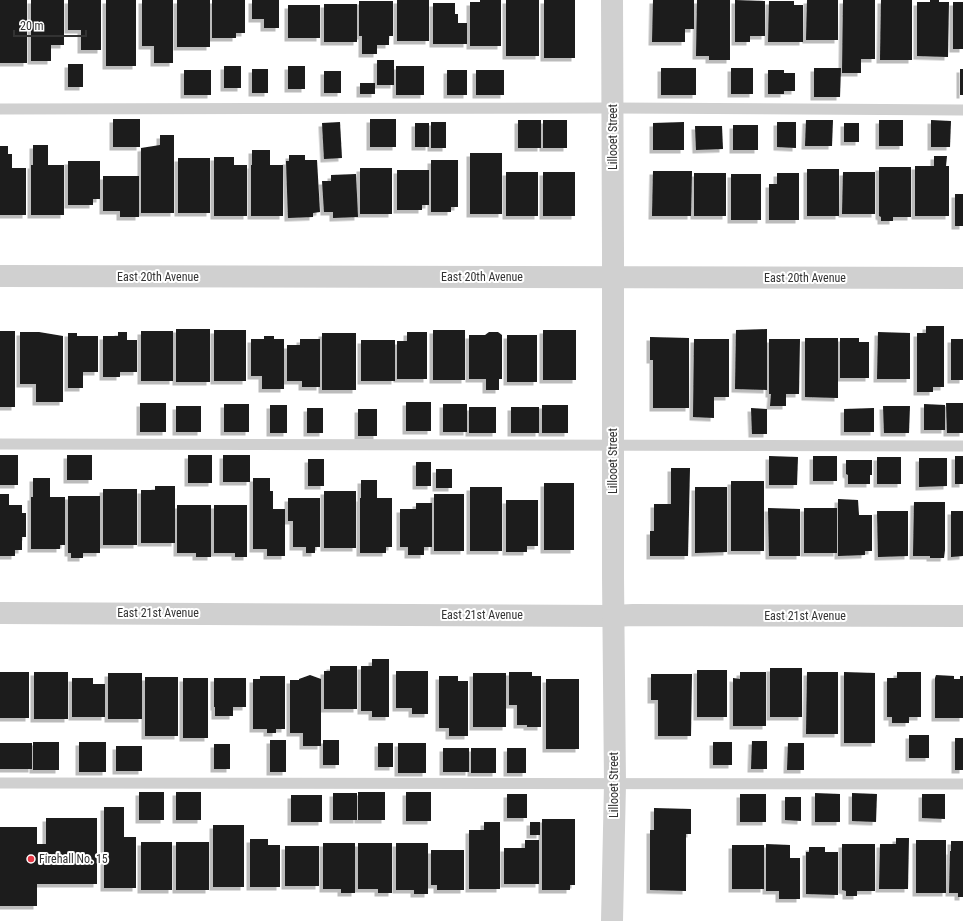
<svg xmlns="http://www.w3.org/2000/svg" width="963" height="921" font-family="'Roboto Condensed',sans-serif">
  <defs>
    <filter id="shadow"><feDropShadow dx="-3.5" dy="3.5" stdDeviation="0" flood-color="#0004"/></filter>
  </defs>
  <rect width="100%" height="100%" fill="#fff"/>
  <g fill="#1a1a1a" filter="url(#shadow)">
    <rect x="0" y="0" width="27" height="63"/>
    <path d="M31 0H64V45H51V61H31Z"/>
    <path d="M68 0H101V50H81V30H68Z"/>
    <rect x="106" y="0" width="30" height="66"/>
    <path d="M142 0H173V63H154V46H142Z"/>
    <rect x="177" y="0" width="33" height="47"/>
    <path d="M212 0H245V33H236V38H212Z"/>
    <path d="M252 0H279V28H264V19H252Z"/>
    <rect x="397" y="0" width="32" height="41"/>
    <path d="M480 0H501V46H470V2H480Z"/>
    <rect x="506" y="0" width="33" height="56"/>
    <rect x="544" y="0" width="31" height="58"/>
    <path d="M653 0H694V29H685V42H652Z"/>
    <path d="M697 0H730V60H709V56H696Z"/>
    <path d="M735 0 765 1V36H750V42H735Z"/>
    <path d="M807 0H838V40H806Z"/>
    <path d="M843 0H875V59H861V73H842Z"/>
    <path d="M881 0H912V60H880Z"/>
    <path d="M930 0H939V2H949L948 57 917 56V2H930Z"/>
    <path d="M359 1H393V36H389V45H377V54H362V36H359Z"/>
    <path d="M769 1H794V5H803V42H768Z"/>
    <rect x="953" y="2" width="10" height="47"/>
    <path d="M433 3H455V14H458V23H467V44H433Z"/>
    <rect x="324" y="4" width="33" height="38"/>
    <rect x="288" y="5" width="32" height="33"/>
    <rect x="377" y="60" width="17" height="25"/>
    <rect x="68" y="64" width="15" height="23"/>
    <rect x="224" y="66" width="17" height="22"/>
    <rect x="288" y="66" width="17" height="23"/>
    <rect x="396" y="66" width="28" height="29"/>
    <rect x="661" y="68" width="35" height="27"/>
    <rect x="731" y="68" width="22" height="26"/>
    <path d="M814 68H841L840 97H814Z"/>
    <rect x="252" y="69" width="16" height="24"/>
    <rect x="960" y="69" width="3" height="26"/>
    <rect x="184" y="70" width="27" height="25"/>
    <rect x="447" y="70" width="20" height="25"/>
    <rect x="476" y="70" width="28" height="25"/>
    <path d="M768 70H784V73H795V91H784V94H768Z"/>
    <rect x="324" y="71" width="17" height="22"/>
    <rect x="360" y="83" width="15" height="11"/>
    <rect x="113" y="119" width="27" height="28"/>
    <rect x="370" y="119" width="26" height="28"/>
    <rect x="518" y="120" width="23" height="28"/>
    <rect x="543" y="120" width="24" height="28"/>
    <path d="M806 120H833L832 146H805Z"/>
    <rect x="879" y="120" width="24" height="26"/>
    <path d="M931 120 951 121 950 147H931Z"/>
    <path d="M340 122 342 158 324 159 322 123Z"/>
    <rect x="431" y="122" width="15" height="26"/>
    <path d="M684 122V150H653V123Z"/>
    <path d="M777 122H796V148L777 147Z"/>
    <rect x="415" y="123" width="14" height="24"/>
    <rect x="844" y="123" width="15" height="19"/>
    <rect x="733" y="125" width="25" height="25"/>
    <path d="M695 126H722L723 149 696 150Z"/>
    <path d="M160 135H174V213H141V148L160 145Z"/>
    <path d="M33 145H48V165H64V215H31V165H33Z"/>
    <path d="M0 146H8V154H12V168H26V215H0Z"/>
    <path d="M252 150H270V165H283V216H251V165H252Z"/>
    <rect x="470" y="153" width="32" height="61"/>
    <path d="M289 155H305V160H317L320 212 313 213V217L288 218 286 161H289Z"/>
    <path d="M934 156H947L946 166H949V216H915V166H934Z"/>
    <path d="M214 157H234V165H247V216H214Z"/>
    <rect x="178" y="158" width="32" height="55"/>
    <path d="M431 160H458V207H451V212H431Z"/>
    <path d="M68 161H100V199H93V205H68Z"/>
    <path d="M879 167H911V217H893V221H881V217L879 216Z"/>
    <rect x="360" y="168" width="32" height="46"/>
    <rect x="807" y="169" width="32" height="47"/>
    <path d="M397 170H429V205H422V210H397Z"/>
    <path d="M653 171H692L691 216H652Z"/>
    <rect x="506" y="172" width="32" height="44"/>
    <rect x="543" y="172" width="32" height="44"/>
    <path d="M843 172H875V214H842Z"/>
    <rect x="694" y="173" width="32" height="43"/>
    <path d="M777 173H799V220H769V184H777Z"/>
    <path d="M356 174 358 217 333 218V212H324L322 181H331V175Z"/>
    <rect x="731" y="174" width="30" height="46"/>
    <path d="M103 176H139V217H120V211H103Z"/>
    <rect x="955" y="194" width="8" height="32"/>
    <path d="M926 326H944V387H933V392H917V333H926Z"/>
    <rect x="176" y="329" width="34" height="53"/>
    <path d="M767 329V390L735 389 736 330Z"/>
    <rect x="214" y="330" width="32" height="51"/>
    <rect x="433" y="330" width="32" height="50"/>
    <rect x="543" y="330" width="33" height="50"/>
    <rect x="0" y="331" width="15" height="76"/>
    <rect x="141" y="331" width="32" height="50"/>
    <path d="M20 332H39L63 336V402H36V384H20Z"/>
    <path d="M118 332H127V340H137V372H120V377H103V336H118Z"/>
    <path d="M407 332H427V379H397V341H407Z"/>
    <path d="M489 332H498L502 335V379H499V390H486V379H469V335H485Z"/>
    <path d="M878 332 910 333V379H877Z"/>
    <path d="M68 333H77V336H98V372H83V388H68Z"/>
    <rect x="322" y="333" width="34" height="57"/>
    <rect x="507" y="335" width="30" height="47"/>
    <path d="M264 336H274V339H284V389H262V376H251V339H264Z"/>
    <path d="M650 337 689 338V408H653V360H650Z"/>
    <path d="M805 338H838V398L805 397Z"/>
    <path d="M840 338H859V342H869V378H840Z"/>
    <path d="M300 339H320V387H302V381H287V345H300Z"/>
    <path d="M694 339H729V397H714V418L693 417Z"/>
    <path d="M769 339H800L799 394H786V406H770L771 394H769Z"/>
    <rect x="951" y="339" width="12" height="41"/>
    <rect x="361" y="340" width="34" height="41"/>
    <rect x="406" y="402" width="25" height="29"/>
    <rect x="140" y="403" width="26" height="29"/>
    <path d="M946 403H963V433H947Z"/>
    <rect x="224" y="404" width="25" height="28"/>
    <rect x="443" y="404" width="24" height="28"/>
    <path d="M924 404 945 405V430H924Z"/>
    <rect x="270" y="405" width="17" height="28"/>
    <rect x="542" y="405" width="26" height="28"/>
    <rect x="176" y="406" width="25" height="26"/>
    <path d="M883 406H910L909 433H884Z"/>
    <rect x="469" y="407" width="27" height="26"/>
    <rect x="511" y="407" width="28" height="26"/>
    <rect x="307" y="408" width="16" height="25"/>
    <path d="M751 408 767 409V434H752Z"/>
    <path d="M874 408V432H844V409Z"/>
    <rect x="358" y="409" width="19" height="27"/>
    <rect x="0" y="455" width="18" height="30"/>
    <rect x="67" y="455" width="25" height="25"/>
    <rect x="188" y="455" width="24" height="28"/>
    <rect x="223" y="455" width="27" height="27"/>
    <path d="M769 456 798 457 797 485H769Z"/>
    <rect x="813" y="456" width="24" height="25"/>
    <rect x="955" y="456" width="8" height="28"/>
    <rect x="877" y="457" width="24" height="27"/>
    <path d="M919 458H947V486L919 487Z"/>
    <rect x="308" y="459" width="16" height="27"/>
    <path d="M846 460H872V475H870V484H848V475L846 474Z"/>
    <rect x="416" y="462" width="15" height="24"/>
    <path d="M671 468H690L688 556H650V531H654V504H671Z"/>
    <rect x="436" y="469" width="16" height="19"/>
    <path d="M33 478H50V497H65V545H60V549H31V497H33Z"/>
    <path d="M253 478H270V491H273V509H285V556H267V549H253Z"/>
    <path d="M361 480H377V498H392V547H386V553H360V498H361Z"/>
    <rect x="731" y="481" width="33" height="70"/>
    <rect x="544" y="483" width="30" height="67"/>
    <path d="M155 486H175V543H141V490H155Z"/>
    <rect x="470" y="487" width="32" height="64"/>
    <path d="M695 487H727V552L695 553Z"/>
    <rect x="103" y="489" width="34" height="56"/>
    <rect x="324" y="491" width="32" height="57"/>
    <path d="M0 494H9V505H22V513H26V537H22V550H15V556H0Z"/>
    <rect x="434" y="494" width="30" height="57"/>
    <path d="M68 496H100V553H83V558H71V553H68Z"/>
    <path d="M288 498H320V547H315V553H306V547H293V521H288Z"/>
    <path d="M838 499 858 500 859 515H872V551H865V555L838 556Z"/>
    <path d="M506 500H538V546H527V552H506Z"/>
    <path d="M914 502H945V550L944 558H930V556H913Z"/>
    <path d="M416 503H432V547H424V555H408V547H400V509H416Z"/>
    <path d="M177 505H211V557H196V553H177Z"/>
    <path d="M214 505H247V557H235V553H214Z"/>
    <path d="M768 508 800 509V556H769Z"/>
    <rect x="804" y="508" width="33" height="45"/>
    <path d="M877 511H908V556L878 557Z"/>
    <path d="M951 511H963V556L951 557Z"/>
    <path d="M372 659H389V717H372V711H361V666H372Z"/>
    <path d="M330 666H357V709H324V671H330Z"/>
    <rect x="770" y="668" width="32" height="49"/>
    <rect x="697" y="670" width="30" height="47"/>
    <path d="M396 671H428V714H412V708H396Z"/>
    <rect x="0" y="672" width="29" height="46"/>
    <rect x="34" y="672" width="34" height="47"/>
    <path d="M509 672H532V676H541V727H527V725H517V705H509Z"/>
    <path d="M740 672H766V726H733V678L740 679Z"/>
    <path d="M807 672H838V734H806Z"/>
    <path d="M844 672 875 673V743H844Z"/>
    <path d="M897 672H921V717H909V723H892V717H887V678H897Z"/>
    <rect x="108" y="673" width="34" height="46"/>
    <rect x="473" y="673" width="33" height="54"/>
    <path d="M651 674H692L691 736H658V700H651Z"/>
    <path d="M310 675 321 679V746H303V733H290V680H299V679Z"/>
    <path d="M936 675 954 676V679H960V676H963V718H935V678Z"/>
    <path d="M260 676H285V729H276V733H267V729H253V679H260Z"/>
    <path d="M439 676H458V681H468V736H449V728H439Z"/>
    <rect x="145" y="677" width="33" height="59"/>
    <path d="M72 678H93V684H105V717H72Z"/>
    <rect x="183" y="678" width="25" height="60"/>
    <path d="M214 678H246V707H233V716H215V707H214Z"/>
    <rect x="546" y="679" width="33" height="70"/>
    <rect x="909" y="735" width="20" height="23"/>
    <rect x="955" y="738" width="8" height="32"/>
    <rect x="270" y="740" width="16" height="32"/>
    <rect x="323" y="740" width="16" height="25"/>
    <path d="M752 741H767V769H751Z"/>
    <rect x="33" y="742" width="26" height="28"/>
    <rect x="79" y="742" width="27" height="30"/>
    <rect x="713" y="742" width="19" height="23"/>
    <rect x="0" y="743" width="32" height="26"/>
    <rect x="378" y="743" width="15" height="24"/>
    <rect x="398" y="743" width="28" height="30"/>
    <path d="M788 743H804V770H787Z"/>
    <rect x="214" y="744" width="16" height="25"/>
    <rect x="116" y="746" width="26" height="25"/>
    <rect x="443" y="748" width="26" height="24"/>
    <rect x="471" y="748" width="25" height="25"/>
    <rect x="507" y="748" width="19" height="25"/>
    <rect x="139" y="792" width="25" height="28"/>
    <rect x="176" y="792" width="25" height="28"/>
    <rect x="358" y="792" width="27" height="28"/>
    <rect x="406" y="792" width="25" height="29"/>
    <rect x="333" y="793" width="24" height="27"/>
    <path d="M815 793 840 794V822H815Z"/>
    <path d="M852 793 877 794 876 822 852 821Z"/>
    <rect x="507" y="794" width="20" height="24"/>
    <rect x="740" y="794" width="26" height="28"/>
    <path d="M922 794H945V819L922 818Z"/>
    <rect x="291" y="795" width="31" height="27"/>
    <path d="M785 797H801V821L785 820Z"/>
    <path d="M104 807H124V837H136V888H104Z"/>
    <path d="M654 808 691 809V834H686V891L650 890V830H654Z"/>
    <path d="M46 818H97V884H37V906H0V827H37V844H46Z"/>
    <path d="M542 819H575V885H570V890H542Z"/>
    <path d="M484 822H500V889H469V830H484Z"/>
    <rect x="530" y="822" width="10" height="13"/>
    <rect x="213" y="825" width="31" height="62"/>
    <path d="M896 838H909L908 889H879L880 844H896Z"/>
    <path d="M250 839H268V845H280V887H250Z"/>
    <path d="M525 840H539V884H504V848H525Z"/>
    <rect x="916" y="840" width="30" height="53"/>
    <path d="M951 841H963V897H958V893H949L950 851H951Z"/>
    <rect x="141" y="842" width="31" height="48"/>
    <rect x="176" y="842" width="33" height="48"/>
    <path d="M323 843H355V893H341V889H323Z"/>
    <path d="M358 843H392V893H378V889H358Z"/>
    <path d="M396 843H428V894H414V890H396Z"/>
    <path d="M766 844 790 845V858H800V899H779V891H766Z"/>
    <path d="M842 844H875V891H857V896H846V891L842 890Z"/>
    <rect x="732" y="845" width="32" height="44"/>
    <rect x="285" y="846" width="34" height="40"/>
    <path d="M809 847H825V852H838V895L806 894V852H809Z"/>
    <path d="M431 850H464V890H437V885H431Z"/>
  </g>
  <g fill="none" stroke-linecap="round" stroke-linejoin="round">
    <g stroke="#d0d0d0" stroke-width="11">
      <path d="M0 109 613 108 963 110"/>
      <path d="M0 444 963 446"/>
      <path d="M0 783 963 784"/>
    </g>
    <g stroke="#d0d0d0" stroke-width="22">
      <path d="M0 276 963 278"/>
      <path d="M0 613 613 616 633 615 963 616"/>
      <path d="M612 921 615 784 613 577V253L612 0"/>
    </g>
  </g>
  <circle fill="#e63946" stroke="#fff" stroke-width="1.5" cx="31" cy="859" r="4"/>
  <g text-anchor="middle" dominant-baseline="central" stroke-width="4" stroke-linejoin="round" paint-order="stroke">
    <g font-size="12" fill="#333" stroke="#fff">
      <text transform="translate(613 137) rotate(-90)">Lillooet Street</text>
      <text x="158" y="277">East 20th Avenue</text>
      <text x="482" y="277">East 20th Avenue</text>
      <text x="805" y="278">East 20th Avenue</text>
      <text transform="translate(613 461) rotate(-90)">Lillooet Street</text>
      <text x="158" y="613">East 21st Avenue</text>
      <text x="482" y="615">East 21st Avenue</text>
      <text x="805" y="616">East 21st Avenue</text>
      <text transform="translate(614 785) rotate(-90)">Lillooet Street</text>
    </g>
    <g font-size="12" fill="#333" stroke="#fff" text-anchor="start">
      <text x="39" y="859">Firehall No. 15</text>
    </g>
  </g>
  <path d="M14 30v6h72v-6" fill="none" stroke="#333333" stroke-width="2"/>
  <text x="20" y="30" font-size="12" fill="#333333" stroke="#ffffff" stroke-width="3" paint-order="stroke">20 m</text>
</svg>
